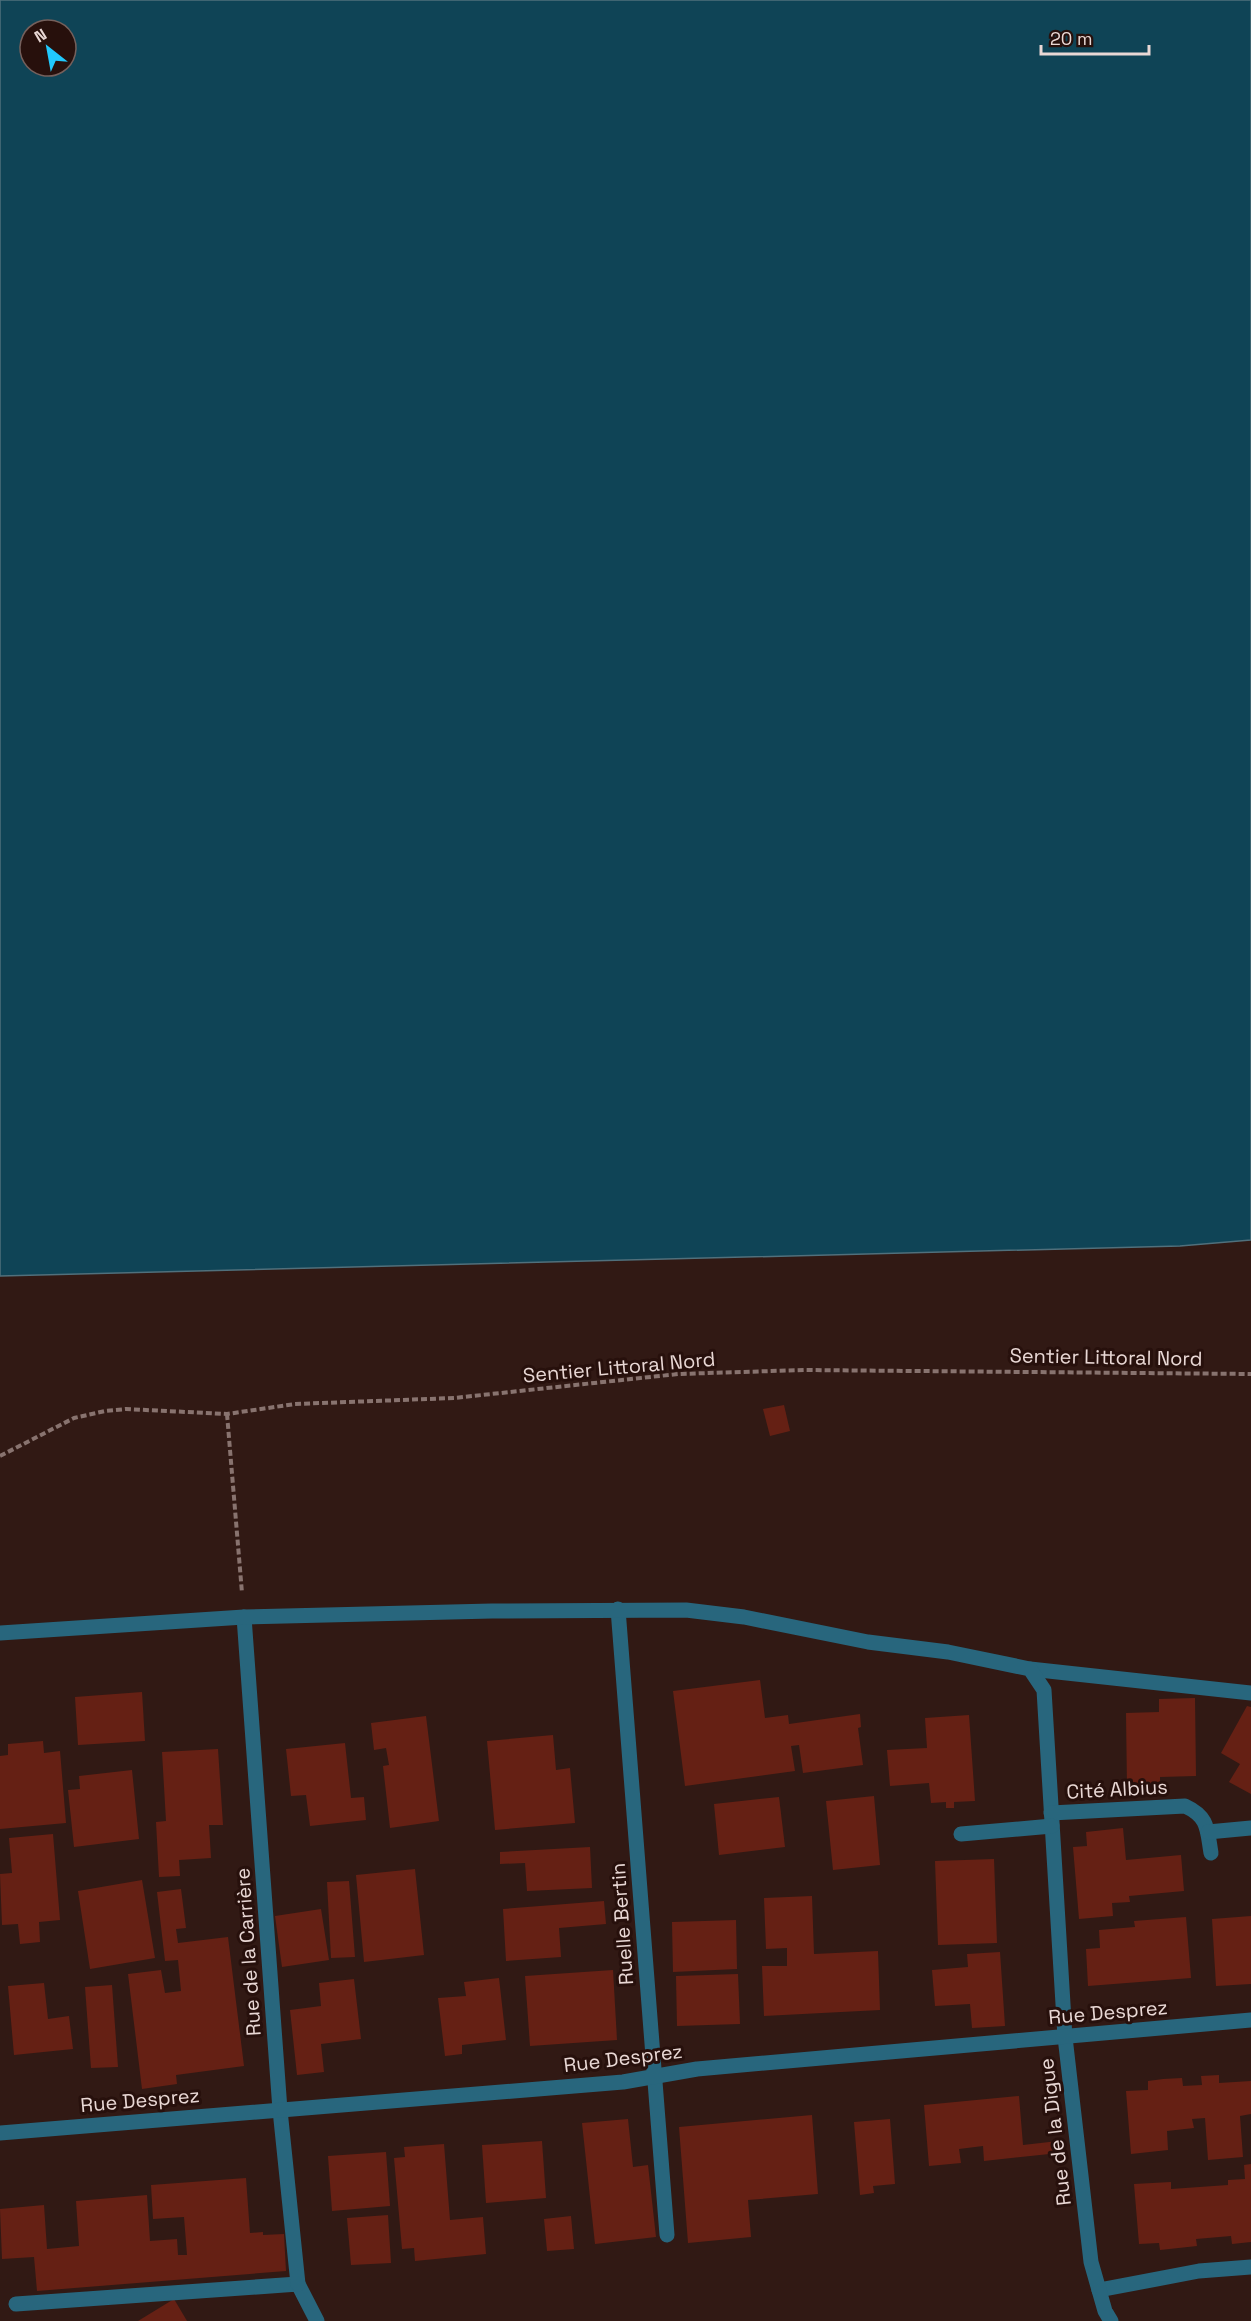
<svg xmlns="http://www.w3.org/2000/svg" width="1251" height="2321" font-family="'Space Grotesk',sans-serif">
  <rect width="100%" height="100%" fill="#311914"/>
  <path fill="#0f4456" stroke="#50707c" stroke-width="1.5" fill-rule="evenodd" d="M0 0H1251V1240L1180 1246 0 1276ZM30 30H66V66H30Z"/>
  <g fill="#652014">
    <path d="M784 1405 790 1431 770 1436 763 1409Z"/>
    <path d="M760 1680 765 1718 788 1715 789 1724 860 1714 861 1727 858 1728 863 1765 803 1773 799 1745 791 1746 795 1771 685 1786 673 1691Z"/>
    <path d="M142 1692 145 1741 78 1745 75 1697Z"/>
    <path d="M1195 1698 1196 1776 1160 1777V1788H1127L1126 1713 1159 1712V1699Z"/>
    <path d="M1247 1706 1251 1707V1794L1229 1782 1240 1764 1221 1753Z"/>
    <path d="M969 1715 975 1801 954 1802V1808H946V1802L931 1803 929 1783 890 1786 887 1750 927 1748 925 1718Z"/>
    <path d="M426 1716 439 1821 390 1828 383 1766 389 1765 386 1748 374 1750 371 1723Z"/>
    <path d="M553 1735 556 1770 570 1768 575 1823 495 1830 487 1741Z"/>
    <path d="M43 1741 44 1753 60 1751 66 1823 0 1829V1756L8 1755V1744Z"/>
    <path d="M345 1743 351 1798 364 1797 366 1820 310 1826 306 1795 291 1796 286 1749Z"/>
    <path d="M218 1749 223 1825H209L211 1858 179 1860 180 1876 159 1877 156 1822 166 1821 162 1752Z"/>
    <path d="M132 1770 139 1839 74 1847 68 1790 80 1789 79 1776Z"/>
    <path d="M874 1796 880 1865 833 1870 826 1801Z"/>
    <path d="M779 1797 785 1847 719 1855 714 1804Z"/>
    <path d="M1123 1828 1126 1860 1181 1855 1184 1891 1129 1896 1130 1902 1112 1903 1113 1916 1079 1919 1073 1847 1087 1846 1086 1832Z"/>
    <path d="M53 1834 60 1920 39 1922 40 1942 20 1944 18 1924 2 1925 0 1874 12 1873 9 1838Z"/>
    <path d="M590 1847 592 1888 527 1891 525 1863 500 1864V1852Z"/>
    <path d="M994 1859 997 1943 938 1945 935 1861Z"/>
    <path d="M415 1869 424 1955 364 1962 356 1875Z"/>
    <path d="M142 1880 155 1958 90 1969 78 1891Z"/>
    <path d="M349 1881 355 1957 331 1958 327 1882Z"/>
    <path d="M181 1889 186 1928 176 1929 178 1943 228 1937 244 2066 176 2075 177 2084 142 2089 128 1974 161 1970 165 1993 181 1991 178 1960 165 1961 157 1892Z"/>
    <path d="M812 1896 814 1954 878 1951 880 2010 764 2016 762 1966H787V1948L766 1949 764 1898Z"/>
    <path d="M604 1901 606 1924 559 1928 561 1957 506 1961 503 1909Z"/>
    <path d="M321 1909 329 1960 282 1967 275 1916Z"/>
    <path d="M1251 1916V1984L1216 1986 1212 1919Z"/>
    <path d="M1186 1917 1191 1978 1088 1986 1086 1949 1100 1948 1099 1930 1135 1927 1134 1921Z"/>
    <path d="M736 1920 737 1969 673 1972 672 1922Z"/>
    <path d="M1000 1952 1005 2026 972 2028 970 2004 935 2006 932 1970 968 1967 967 1954Z"/>
    <path d="M613 1970 617 2040 530 2046 525 1976Z"/>
    <path d="M738 1974 740 2024 677 2026 676 1976Z"/>
    <path d="M499 1978 506 2040 462 2045V2054L445 2056 438 1998 466 1996 464 1982Z"/>
    <path d="M354 1979 361 2039 321 2044 324 2072 297 2075 290 2010 321 2006 319 1983Z"/>
    <path d="M44 1983 48 2019 69 2016 73 2049 14 2055 8 1986Z"/>
    <path d="M112 1985 118 2067 91 2068 85 1987Z"/>
    <path d="M1219 2075V2083L1251 2081V2114L1240 2116 1243 2157 1208 2160 1205 2118 1192 2119 1194 2128 1167 2131 1168 2150 1131 2154 1126 2091 1148 2090V2081L1163 2079 1182 2078 1183 2086 1202 2085 1201 2076Z"/>
    <path d="M1019 2096 1023 2145 1058 2141 1059 2153 984 2161 983 2146 959 2149 961 2163 929 2166 924 2105Z"/>
    <path d="M812 2115 818 2194 748 2200 751 2237 688 2243 679 2127Z"/>
    <path d="M628 2119 633 2167 648 2165 656 2237 595 2244 582 2123Z"/>
    <path d="M890 2119 895 2184 873 2186 874 2193 860 2195 854 2122Z"/>
    <path d="M542 2141 546 2198 486 2203 482 2145Z"/>
    <path d="M444 2144 450 2220 483 2217 486 2254 415 2261 414 2248 402 2249 394 2158 405 2157 404 2147Z"/>
    <path d="M386 2152 390 2206 332 2211 328 2156Z"/>
    <path d="M1251 2164V2242L1232 2244 1231 2236 1196 2239 1197 2246 1160 2250 1159 2243 1139 2244 1134 2184 1171 2182V2189L1228 2185V2180L1245 2179 1244 2165Z"/>
    <path d="M246 2178 250 2233 263 2232V2235L284 2234 286 2271 37 2291 34 2257 2 2259 0 2209 44 2205 47 2249 79 2246 76 2201 147 2195 150 2241 177 2239 178 2255H187L184 2217 153 2219 151 2185Z"/>
    <path d="M388 2215 391 2263 351 2265 347 2218Z"/>
    <path d="M571 2216 574 2249 547 2251 544 2219Z"/>
    <path d="M174 2299 187 2321H138Z"/>
  </g>
  <g fill="none" stroke-linecap="round" stroke-linejoin="round">
    <g stroke="#88736f" stroke-width="4" stroke-dasharray="6 3" stroke-linecap="butt">
      <path d="M227 1414 242 1593"/>
      <path d="M0 1456 74 1418 105 1411 126 1409 227 1414 295 1404 454 1398 678 1374 804 1370 1251 1374"/>
    </g>
    <g stroke="#28667d" stroke-width="15">
      <path d="M1030 1669 1251 1693"/>
      <path d="M1099 2290 1199 2271 1251 2267"/>
      <path d="M16 2304 298 2284 317 2321"/>
    </g>
    <g stroke="#28667d" stroke-width="15">
      <path d="M618 1609 667 2235"/>
      <path d="M244 1617 280 2110 298 2284"/>
      <path d="M0 1633 244 1617 492 1611 686 1610 744 1617 868 1642 948 1652 1030 1669 1044 1690 1065 2037 1091 2262 1105 2311 1111 2321"/>
      <path d="M1051 1813 1185 1806C1209 1817 1207 1830 1211 1853"/>
      <path d="M1208 1832 1251 1828"/>
      <path d="M961 1834 1052 1826"/>
      <path d="M0 2133 623 2082 697 2069 1251 2020"/>
    </g>
  </g>
  <g text-anchor="middle" dominant-baseline="central" stroke-width="6" stroke-linejoin="round" paint-order="stroke">
    <g font-size="20" fill="#e9d8d5" stroke="#27100c">
      <text transform="translate(1106 1357) rotate(1)">Sentier Littoral Nord</text>
      <text transform="translate(619 1367) rotate(-5)">Sentier Littoral Nord</text>
      <text transform="translate(1117 1789) rotate(-3)">Cité Albius</text>
      <text transform="translate(622 1924) rotate(-94)">Ruelle Bertin</text>
      <text transform="translate(248 1952) rotate(-94)">Rue de la Carrière</text>
      <text transform="translate(1108 2012) rotate(-5)">Rue Desprez</text>
      <text transform="translate(623 2058) rotate(-7)">Rue Desprez</text>
      <text transform="translate(140 2100) rotate(-5)">Rue Desprez</text>
      <text transform="translate(1055 2132) rotate(-97)">Rue de la Digue</text>
    </g>
  </g>
  <g transform="translate(48 48) rotate(329)"><circle r="28" fill="#27100c" stroke="#75605c" stroke-width="1.5"/>
  <path d="M0-4.5L10 22L0 15L-10 22Z" fill="#21c9fd"/>
  <text y="-9" font-size="16" font-weight="bold" text-anchor="middle" fill="#e9d8d5">N</text>
  </g>
  <path d="M1041 45v9h108v-9" fill="none" stroke="#e9d8d5" stroke-width="3"/>
  <text x="1050" y="45" font-size="18" fill="#e9d8d5" stroke="#27100c" stroke-width="4.5" paint-order="stroke">20 m</text>
</svg>
